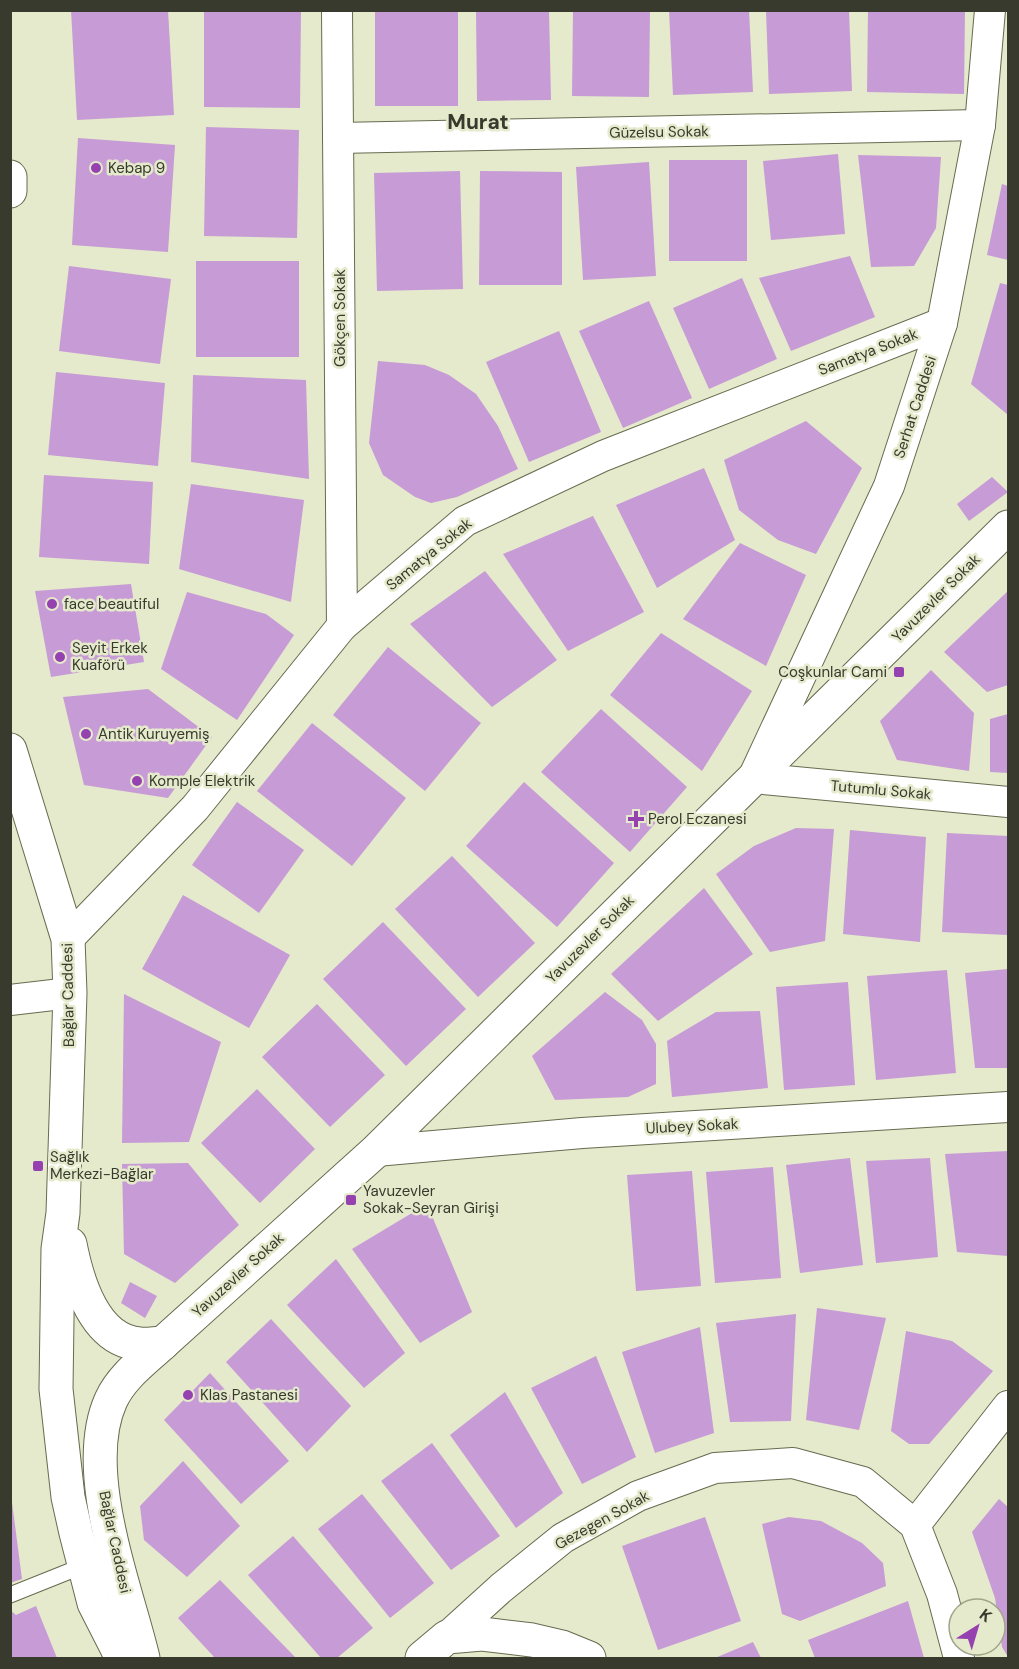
<svg xmlns="http://www.w3.org/2000/svg" width="1019" height="1669" font-family="'DM Sans',sans-serif">
  <rect width="100%" height="100%" fill="#e4eacb"/>
  <g fill="#c79bd6">
    <path d="M71 10H168L174 115 77 120Z"/>
    <path d="M204 10H301L300 108 204 107Z"/>
    <rect x="375" y="10" width="83" height="96"/>
    <path d="M476 10H549L551 100 477 101Z"/>
    <path d="M573 10H650L649 97 572 96Z"/>
    <path d="M669 10H749L753 92 673 95Z"/>
    <path d="M766 10H849L852 91 769 94Z"/>
    <path d="M868 10H965L964 94 867 92Z"/>
    <path d="M206 127 299 130 297 238 204 236Z"/>
    <path d="M78 138 175 145 168 252 72 245Z"/>
    <path d="M838 154 845 234 771 240 763 161Z"/>
    <path d="M858 155 941 157 936 228 914 266 871 267Z"/>
    <rect x="669" y="160" width="78" height="101"/>
    <path d="M649 162 656 276 583 280 576 167Z"/>
    <path d="M460 171 463 289 377 291 374 173Z"/>
    <path d="M480 171 562 172V285H479Z"/>
    <path d="M1002 184 1008 186V260L987 255Z"/>
    <path d="M850 256 875 317 791 351 759 278Z"/>
    <rect x="196" y="261" width="103" height="96"/>
    <path d="M69 266 171 279 160 364 59 351Z"/>
    <path d="M742 278 777 359 709 389 673 308Z"/>
    <path d="M1000 283 1008 285V415L971 384Z"/>
    <path d="M649 301 692 398 623 428 579 331Z"/>
    <path d="M559 331 601 432 529 462 486 362Z"/>
    <path d="M378 361 425 365 449 375 476 394 498 426 518 469 457 497 431 503 415 497 383 475 369 443Z"/>
    <path d="M56 372 165 383 158 466 48 455Z"/>
    <path d="M193 375 306 380 309 479 191 462Z"/>
    <path d="M806 421 862 468 816 554 778 540 739 510 724 460Z"/>
    <path d="M704 468 735 540 657 588 616 505Z"/>
    <path d="M44 475 153 482 149 564 39 557Z"/>
    <path d="M992 477 1008 492 969 521 957 504Z"/>
    <path d="M191 484 304 500 291 602 179 569Z"/>
    <path d="M593 516 644 612 568 651 503 554Z"/>
    <path d="M740 543 806 575 766 666 683 619Z"/>
    <path d="M485 571 557 660 492 707 410 624Z"/>
    <path d="M131 584 144 662 51 677 35 591Z"/>
    <path d="M1008 591V685L987 692 944 652Z"/>
    <path d="M187 592 266 614 294 635 237 720 161 669Z"/>
    <path d="M661 633 752 691 702 771 610 695Z"/>
    <path d="M388 647 481 723 425 791 333 715Z"/>
    <path d="M931 670 974 713 969 771 897 760 880 721Z"/>
    <path d="M148 689 212 737 168 798 84 785 63 697Z"/>
    <path d="M601 709 687 787 630 852 541 772Z"/>
    <path d="M1008 714V773L990 772V719Z"/>
    <path d="M312 723 406 798 352 866 257 791Z"/>
    <path d="M524 782 614 863 557 927 466 846Z"/>
    <path d="M237 802 304 850 259 913 192 865Z"/>
    <path d="M796 828 834 829 825 941 770 952 716 874 754 846Z"/>
    <path d="M850 830 926 837 920 942 843 934Z"/>
    <path d="M947 833 1008 836V935L942 932Z"/>
    <path d="M452 856 535 943 478 997 395 909Z"/>
    <path d="M704 888 753 954 658 1021 611 974Z"/>
    <path d="M183 895 290 955 249 1028 142 969Z"/>
    <path d="M383 922 466 1009 406 1066 323 979Z"/>
    <path d="M1008 969V1068H975L965 973Z"/>
    <path d="M947 970 956 1073 876 1080 867 976Z"/>
    <path d="M848 982 855 1085 784 1090 776 987Z"/>
    <path d="M605 992 642 1020 656 1044V1084L628 1097 555 1100 532 1056Z"/>
    <path d="M124 994 221 1042 189 1142 122 1143Z"/>
    <path d="M317 1004 385 1075 330 1127 262 1057Z"/>
    <path d="M760 1011 768 1088 672 1097 667 1041 716 1012Z"/>
    <path d="M257 1089 315 1149 260 1203 201 1143Z"/>
    <path d="M1008 1151V1256L957 1252 945 1154Z"/>
    <path d="M850 1158 863 1265 800 1273 786 1165Z"/>
    <path d="M930 1158 938 1257 876 1263 866 1161Z"/>
    <path d="M188 1163 239 1225 175 1283 124 1254 122 1164Z"/>
    <path d="M773 1167 781 1278 715 1283 706 1172Z"/>
    <path d="M692 1171 701 1286 636 1291 627 1175Z"/>
    <path d="M427 1204 472 1312 420 1343 352 1249Z"/>
    <path d="M336 1259 405 1353 364 1388 287 1305Z"/>
    <path d="M130 1282 157 1296 145 1318 121 1303Z"/>
    <path d="M817 1308 886 1318 859 1430 806 1420Z"/>
    <path d="M796 1314 791 1421 730 1422 716 1323Z"/>
    <path d="M271 1319 351 1406 307 1452 226 1362Z"/>
    <path d="M700 1327 714 1433 655 1453 622 1352Z"/>
    <path d="M906 1331 952 1341 993 1371 929 1444H909L891 1431Z"/>
    <path d="M596 1356 636 1457 582 1484 531 1388Z"/>
    <path d="M210 1373 289 1461 241 1504 164 1420Z"/>
    <path d="M505 1392 563 1493 516 1528 450 1435Z"/>
    <path d="M432 1443 500 1536 451 1570 381 1481Z"/>
    <path d="M183 1461 240 1526 187 1577 144 1540 140 1506Z"/>
    <path d="M10 1487 22 1579 10 1583Z"/>
    <path d="M362 1494 434 1583 390 1618 318 1529Z"/>
    <path d="M999 1499 1008 1507V1657L1002 1647 995 1598 972 1532Z"/>
    <path d="M705 1517 741 1621 658 1650 622 1546Z"/>
    <path d="M789 1517 821 1521 862 1543 883 1563 886 1586 800 1621 782 1614 762 1524Z"/>
    <path d="M293 1536 373 1628 337 1658H321L248 1575Z"/>
    <path d="M220 1580 296 1658H215L178 1618Z"/>
    <path d="M908 1601 924 1658H815L808 1640Z"/>
    <path d="M36 1606 57 1658H10V1610L16 1615Z"/>
    <path d="M753 1642 761 1658H715Z"/>
  </g>
  <g fill="none" stroke-linecap="round" stroke-linejoin="round">
    <defs>
      <path id="service" d="M10 1595 85 1565"/>
      <g id="minor">
        <path d="M337 10 342 626"/>
        <path d="M990 10 980 125 942 323 889 486 753 778 1008 802"/>
        <path d="M338 138 980 125"/>
        <path d="M68 939 195 808 342 626 465 521 603 456 942 323"/>
        <path d="M10 1000 70 993"/>
        <path d="M376 1151 582 1133 1008 1107"/>
        <path d="M915 1525 1008 1406"/>
        <path d="M447 1637 501 1588 563 1538 638 1496 715 1468 793 1463 863 1482 915 1525 942 1594 959 1658"/>
      </g>
      <path id="tertiary" d="M163 1343 376 1151 1008 527"/>
      <g id="secondary">
        <path d="M10 177V191"/>
        <path d="M10 750 68 939 70 993 63 1213 58 1249 56 1389 68 1497 76 1533 94 1603 122 1658"/>
        <path d="M70 1244C77 1280 94 1341 140 1344 147 1345 156 1343 163 1343"/>
        <path d="M143 1658C126 1587 79 1470 111 1400 122 1376 145 1360 163 1343"/>
        <path d="M422 1658 447 1637 482 1634 532 1640 562 1647 589 1658"/>
      </g>
    </defs>
    <use href="#service" stroke="#676b50" stroke-width="17"/>
    <use href="#minor" stroke="#676b50" stroke-width="32"/>
    <use href="#tertiary" stroke="#676b50" stroke-width="35"/>
    <use href="#secondary" stroke="#676b50" stroke-width="35"/>
    <use href="#service" stroke="#fff" stroke-width="15"/>
    <use href="#minor" stroke="#fff" stroke-width="30"/>
    <use href="#tertiary" stroke="#fff" stroke-width="33"/>
    <use href="#secondary" stroke="#fff" stroke-width="33"/>
  </g>
  <g fill="#9541af" stroke="#e4eacb" stroke-width="2">
    <circle cx="96" cy="168" r="6"/>
    <circle cx="52" cy="604" r="6"/>
    <circle cx="60" cy="657" r="6"/>
    <rect x="893" y="666" width="12" height="12" rx="3"/>
    <circle cx="86" cy="734" r="6"/>
    <circle cx="137" cy="781" r="6"/>
    <path d="M633 810h6v6h6v6h-6v6h-6v-6h-6v-6h6z"/>
    <rect x="32" y="1160" width="12" height="12" rx="3"/>
    <rect x="345" y="1194" width="12" height="12" rx="3"/>
    <circle cx="188" cy="1395" r="6"/>
  </g>
  <g text-anchor="middle" dominant-baseline="central" stroke-width="5" stroke-linejoin="round" paint-order="stroke">
    <g font-size="15" fill="#373a2d" stroke="#e4eacb">
      <text transform="translate(659 132) rotate(-1)">Güzelsu Sokak</text>
      <text transform="translate(340 318) rotate(-90)">Gökçen Sokak</text>
      <text transform="translate(868 352) rotate(-21)">Samatya Sokak</text>
      <text transform="translate(915 407) rotate(-72)">Serhat Caddesi</text>
      <text transform="translate(429 554) rotate(-39)">Samatya Sokak</text>
      <text transform="translate(936 598) rotate(-45)">Yavuzevler Sokak</text>
      <text transform="translate(881 790) rotate(5)">Tutumlu Sokak</text>
      <text transform="translate(590 939) rotate(-45)">Yavuzevler Sokak</text>
      <text transform="translate(68 995) rotate(-91)">Bağlar Caddesi</text>
      <text transform="translate(692 1126) rotate(-3)">Ulubey Sokak</text>
      <text transform="translate(238 1275) rotate(-42)">Yavuzevler Sokak</text>
      <text transform="translate(602 1520) rotate(-29)">Gezegen Sokak</text>
      <text transform="translate(115 1542) rotate(78)">Bağlar Caddesi</text>
    </g>
    <g font-size="15" fill="#373a2d" stroke="#e4eacb" text-anchor="start">
      <text x="108" y="168">Kebap 9</text>
      <text x="64" y="604">face beautiful</text>
      <text x="72" y="648">Seyit Erkek<tspan x="72" dy="17">Kuaförü</tspan></text>
      <text x="887" y="672" text-anchor="end">Coşkunlar Cami</text>
      <text x="98" y="734">Antik Kuruyemiş</text>
      <text x="149" y="781">Komple Elektrik</text>
      <text x="648" y="819">Perol Eczanesi</text>
      <text x="50" y="1157">Sağlık<tspan x="50" dy="17">Merkezi-Bağlar</tspan></text>
      <text x="363" y="1191">Yavuzevler<tspan x="363" dy="17">Sokak-Seyran Girişi</tspan></text>
      <text x="200" y="1395">Klas Pastanesi</text>
    </g>
    <g font-size="21" font-weight="bold" fill="#373a2d" stroke="#e4eacb">
      <text x="478" y="122">Murat</text>
    </g>
  </g>
  <rect width="1019" height="1669" fill="none" stroke="#373a2d" stroke-width="24"/>
  <g transform="translate(977 1627) rotate(37)"><circle r="28" fill="#e4eacb" stroke="#9fa48c" stroke-width="1.5"/>
  <path d="M0-4.5L10 22L0 15L-10 22Z" fill="#9541af"/>
  <text y="-9" font-size="16" font-weight="bold" text-anchor="middle" fill="#373a2d">K</text>
  </g>
</svg>
